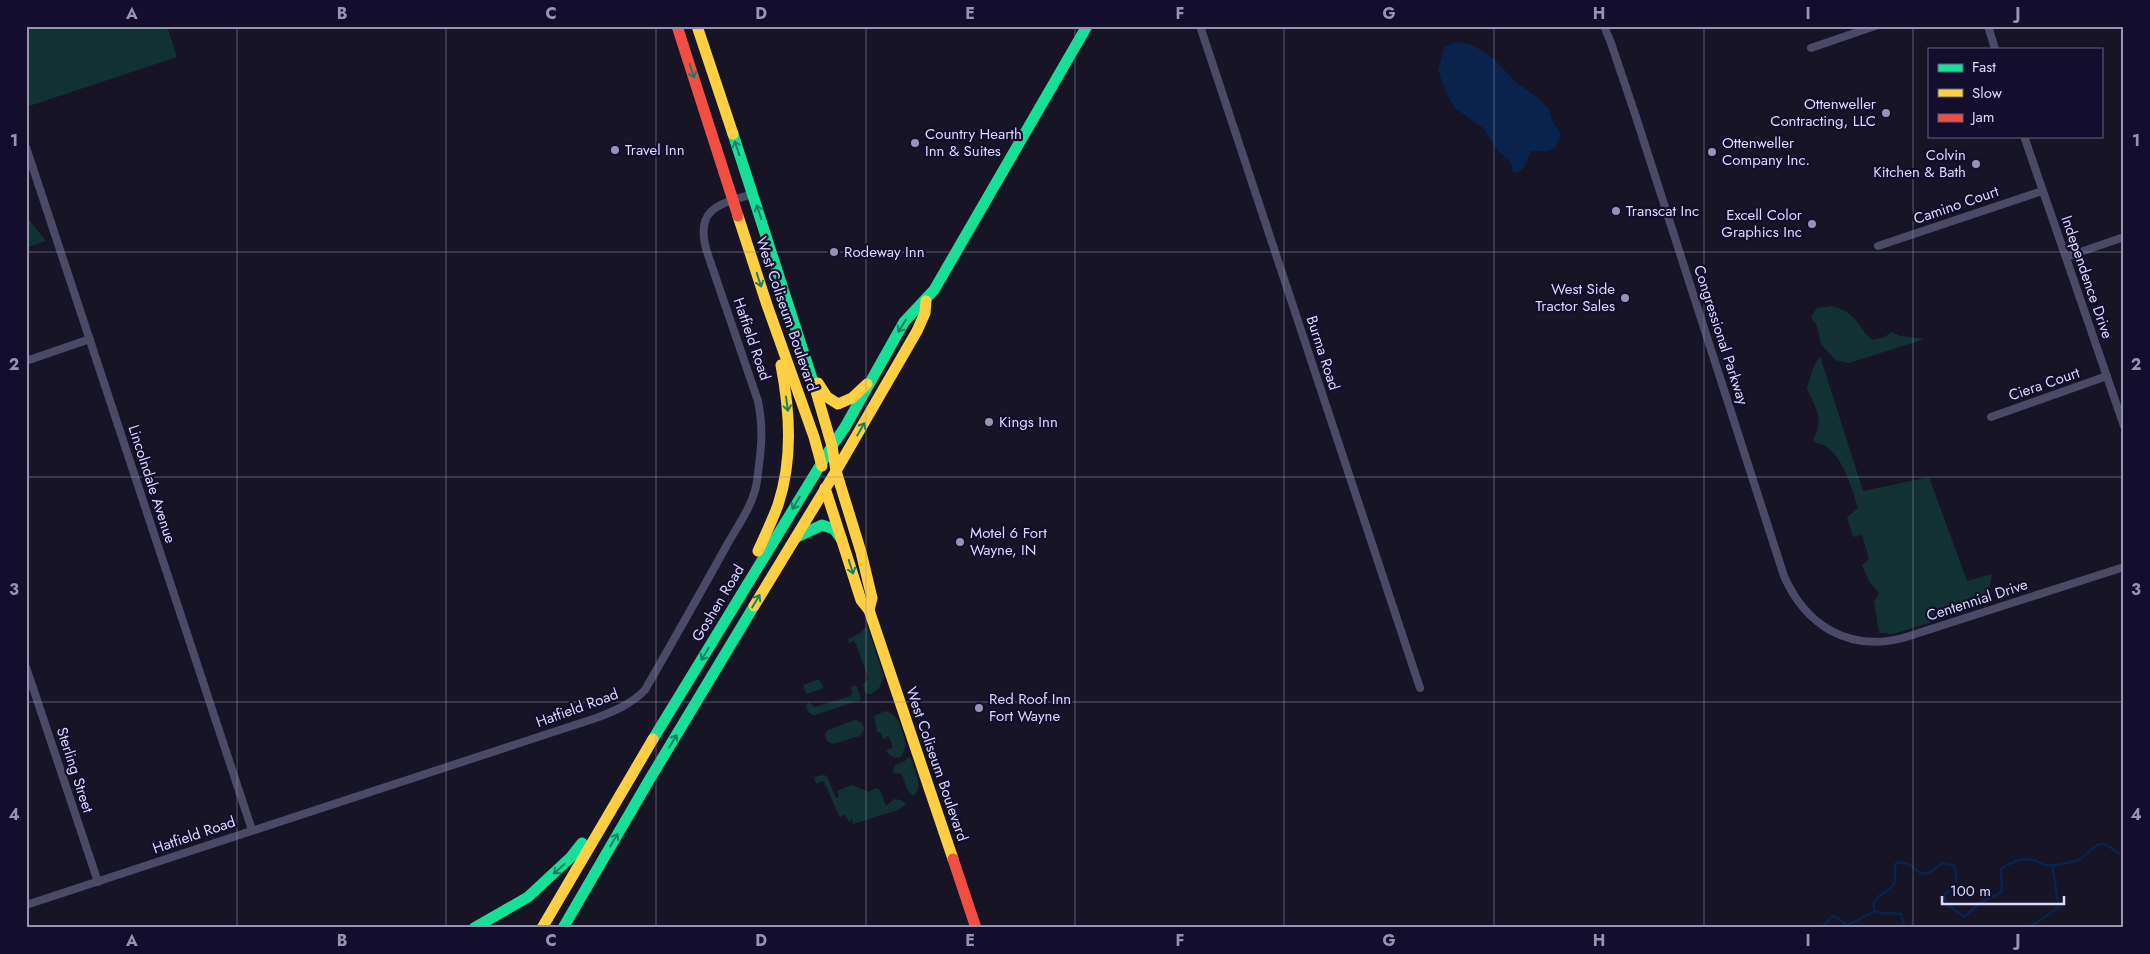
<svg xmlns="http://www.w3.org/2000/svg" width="2150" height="954" font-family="Jost,sans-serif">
  <rect width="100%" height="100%" fill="#171425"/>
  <g fill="#123132">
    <path d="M26 26H167L177 57 26 107Z"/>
    <path d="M26 216 46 241 26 248Z"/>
    <path d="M1831 306C1857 312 1855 324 1872 340L1885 337 1891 332 1900 336 1925 339 1849 363 1835 360 1821 344 1817 326 1811 317 1817 308Z"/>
    <path d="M1820 356 1863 491 1929 477 1967 581 1992 574 1988 595 1973 609 1893 634 1879 633 1874 601 1879 593 1869 581 1862 565 1869 559 1862 535 1853 537 1847 517 1858 508C1852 489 1840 444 1816 443L1813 439C1825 418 1815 408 1807 388L1813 368Z"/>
    <path d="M867 626 884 677 879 688 870 695 865 692 863 685 868 678 856 644 853 641 849 644 848 639 860 633Z"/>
    <path d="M819 679 823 687 821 689 806 694 803 685Z"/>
    <path d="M856 685 861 698 860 700 815 715C810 715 807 711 806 706L808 702 815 707 850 696 853 692 850 688Z"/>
    <path d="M885 711C900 714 903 733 906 745L901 757C894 759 889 756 886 750L893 748 889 737 886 736 887 738 883 739 881 733 877 732 874 716Z"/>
    <path d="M855 720C861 721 864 725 864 730L860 736 833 744 827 741 825 735 828 730Z"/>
    <path d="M908 757 911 758C915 770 924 788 913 796L907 789 902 774 894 773 893 770 895 765 905 761Z"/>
    <path d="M824 775 827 776 836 798 839 797 837 791 852 785 869 792 873 789 877 788 881 792 886 806 894 799 901 800 906 804 898 810 853 824 851 817 850 823 844 814 841 817 839 816 825 784 823 781 816 784 814 777Z"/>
  </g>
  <path fill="#09234c" d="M1456 42 1473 45 1494 59 1516 82 1537 97 1549 109 1552 120 1561 135 1555 148 1548 151H1531L1525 166 1519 172H1513L1511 162 1498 151 1483 128 1456 109 1446 93 1438 70 1444 47Z"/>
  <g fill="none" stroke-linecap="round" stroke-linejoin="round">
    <g stroke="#09234c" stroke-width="2.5">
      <path d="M1822 928 1832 916 1836 917 1847 925"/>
      <path d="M1842 928 1875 911"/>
      <path d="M1905 928 1901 914C1892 912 1884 915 1875 911 1868 896 1889 894 1894 884 1896 879 1895 869 1895 864L1900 862 1910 865 1922 874 1931 872 1942 863 1953 865 1956 871V884L1944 895C1945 906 1956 910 1964 917L1980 903 2002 892 2001 869C2011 862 2022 857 2034 860 2038 861 2041 864 2044 865 2053 867 2067 863 2075 861 2086 859 2090 847 2100 844 2110 842 2113 855 2124 853"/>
      <path d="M2025 928 2036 923 2059 907 2052 865"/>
    </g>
    <g stroke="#4a4a66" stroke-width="8">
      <path d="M1200 26 1420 688"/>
      <path d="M1604 26 1611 43 1636 117 1784 576C1806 626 1849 652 1903 638L2124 567"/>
      <path d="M1988 26 1995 49"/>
      <path d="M1811 48 1875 26"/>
      <path d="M2024 136 2124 426"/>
      <path d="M26 147 252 830"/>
      <path d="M1878 246 2042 191"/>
      <path d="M2066 257 2124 237"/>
      <path d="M26 361 90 339"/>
      <path d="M1991 417 2107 376"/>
      <path d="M26 667 98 882"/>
      <path d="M26 905 596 718C615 711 631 704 645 690 673 641 701 592 728 543 739 524 754 503 757 481 761 450 764 432 758 401L707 252C694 209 718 204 753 194"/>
    </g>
    <g stroke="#16e098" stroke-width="11">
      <path d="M733 134 815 388"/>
      <path d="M832 446 845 427 904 322 934 290 1087 26"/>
      <path d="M797 537 822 525 834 529 842 540"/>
      <path d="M653 739 832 446"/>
      <path d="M474 928 528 897 571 857 582 843"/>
      <path d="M563 928 648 782 754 606"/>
    </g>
    <g stroke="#ffcf43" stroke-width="11">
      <path d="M697 26 733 134"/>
      <path d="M738 216 767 305 814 437 822 466"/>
      <path d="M818 383 827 397 838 404 852 398 867 384"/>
      <path d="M825 488 861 600 869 610 953 859"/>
      <path d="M758 551C765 536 772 521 778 505 793 459 790 412 781 365"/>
      <path d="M754 606 836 471 832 446 815 388"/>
      <path d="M869 610 872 598 861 552 836 471 917 331 925 313 926 301"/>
      <path d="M542 928 653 739"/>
    </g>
    <g stroke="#f24e42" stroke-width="11">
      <path d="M677 26 738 216"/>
      <path d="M953 859 976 928"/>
    </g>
  </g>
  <defs><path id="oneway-shaft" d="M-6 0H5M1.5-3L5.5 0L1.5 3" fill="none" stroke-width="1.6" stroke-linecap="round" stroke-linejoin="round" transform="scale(1.25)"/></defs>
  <g stroke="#158267">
    <use href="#oneway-shaft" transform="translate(692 71) rotate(72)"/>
    <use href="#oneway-shaft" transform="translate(737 148) rotate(-109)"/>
    <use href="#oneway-shaft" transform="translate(759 212) rotate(-109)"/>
    <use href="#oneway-shaft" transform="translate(759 280) rotate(72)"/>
    <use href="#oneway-shaft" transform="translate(902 326) rotate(122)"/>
    <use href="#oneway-shaft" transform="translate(787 404) rotate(82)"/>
    <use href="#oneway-shaft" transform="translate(861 429) rotate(-60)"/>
    <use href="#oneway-shaft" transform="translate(796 503) rotate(121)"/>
    <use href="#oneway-shaft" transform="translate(851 567) rotate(72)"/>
    <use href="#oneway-shaft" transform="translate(756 601) rotate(-59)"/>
    <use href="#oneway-shaft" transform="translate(705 654) rotate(121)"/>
    <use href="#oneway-shaft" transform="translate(673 741) rotate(-59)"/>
    <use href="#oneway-shaft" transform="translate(614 840) rotate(-60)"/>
    <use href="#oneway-shaft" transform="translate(559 869) rotate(138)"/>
  </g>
  <path fill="none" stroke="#9793b3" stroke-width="1" stroke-opacity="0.55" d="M237 26V928M446 26V928M656 26V928M866 26V928M1075 26V928M1284 26V928M1494 26V928M1704 26V928M1913 26V928M26 252H2124M26 477H2124M26 702H2124"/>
  <g fill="#9793b3" stroke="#130e2b" stroke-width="2">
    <circle cx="1886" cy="113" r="5"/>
    <circle cx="915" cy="143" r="5"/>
    <circle cx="615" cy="150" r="5"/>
    <circle cx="1712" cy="152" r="5"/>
    <circle cx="1976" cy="164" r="5"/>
    <circle cx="1616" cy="211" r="5"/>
    <circle cx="1812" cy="224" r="5"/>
    <circle cx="834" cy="252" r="5"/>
    <circle cx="1625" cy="298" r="5"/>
    <circle cx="989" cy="422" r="5"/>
    <circle cx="960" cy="542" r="5"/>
    <circle cx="979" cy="708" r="5"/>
  </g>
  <g text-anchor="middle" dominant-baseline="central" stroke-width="4.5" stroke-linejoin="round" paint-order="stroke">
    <g font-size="15" fill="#dcd8ff" stroke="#130e2b" text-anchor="start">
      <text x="1876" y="104" text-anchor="end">Ottenweller<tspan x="1876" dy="17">Contracting, LLC</tspan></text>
      <text x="925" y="134">Country Hearth<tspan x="925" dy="17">Inn &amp; Suites</tspan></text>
      <text x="1722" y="143">Ottenweller<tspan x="1722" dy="17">Company Inc.</tspan></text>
      <text x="625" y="150">Travel Inn</text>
      <text x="1966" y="155" text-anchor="end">Colvin<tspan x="1966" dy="17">Kitchen &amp; Bath</tspan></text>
      <text x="1626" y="211">Transcat Inc</text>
      <text x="1802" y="215" text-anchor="end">Excell Color<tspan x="1802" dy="17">Graphics Inc</tspan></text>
      <text x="844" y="252">Rodeway Inn</text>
      <text x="1615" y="289" text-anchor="end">West Side<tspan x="1615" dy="17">Tractor Sales</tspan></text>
      <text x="999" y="422">Kings Inn</text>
      <text x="970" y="533">Motel 6 Fort<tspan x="970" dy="17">Wayne, IN</tspan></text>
      <text x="989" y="699">Red Roof Inn<tspan x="989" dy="17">Fort Wayne</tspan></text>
    </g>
    <g font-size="15" fill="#dcd8ff" stroke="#130e2b">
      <text transform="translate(1956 205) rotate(-19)">Camino Court</text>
      <text transform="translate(2087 277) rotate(71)">Independence Drive</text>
      <text transform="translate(787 314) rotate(71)">West Coliseum Boulevard</text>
      <text transform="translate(1721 335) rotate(72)">Congressional Parkway</text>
      <text transform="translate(752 339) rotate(71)">Hatfield Road</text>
      <text transform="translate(1323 353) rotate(72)">Burma Road</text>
      <text transform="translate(2044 384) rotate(-19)">Ciera Court</text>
      <text transform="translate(152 484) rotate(72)">Lincolndale Avenue</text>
      <text transform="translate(1977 600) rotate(-18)">Centennial Drive</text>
      <text transform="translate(718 603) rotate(-59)">Goshen Road</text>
      <text transform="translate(577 708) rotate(-20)">Hatfield Road</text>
      <text transform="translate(937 764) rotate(71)">West Coliseum Boulevard</text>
      <text transform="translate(75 770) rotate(72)">Sterling Street</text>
      <text transform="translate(194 835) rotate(-19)">Hatfield Road</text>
    </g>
  </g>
  <rect width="2150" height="954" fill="none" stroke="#130e2b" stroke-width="55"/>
  <rect x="1928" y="48" width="175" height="90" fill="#130e2b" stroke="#635f80"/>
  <rect x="1938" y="64" width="25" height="8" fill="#16e098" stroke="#635f80"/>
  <text x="1972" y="72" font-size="15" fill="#dcd8ff">Fast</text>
  <rect x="1938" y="89" width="25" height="8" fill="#ffcf43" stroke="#635f80"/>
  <text x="1972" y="98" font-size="15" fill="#dcd8ff">Slow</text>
  <rect x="1938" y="114" width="25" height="8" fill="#f24e42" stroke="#635f80"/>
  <text x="1972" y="122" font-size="15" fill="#dcd8ff">Jam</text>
  <path d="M1942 896v8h122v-8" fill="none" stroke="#dcd8ff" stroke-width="2.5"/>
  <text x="1950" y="896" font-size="15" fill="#dcd8ff" stroke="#130e2b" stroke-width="4" paint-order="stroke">100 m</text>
  <rect x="28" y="28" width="2094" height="898" fill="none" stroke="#9793b3" stroke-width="2"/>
  <g font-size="16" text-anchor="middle" font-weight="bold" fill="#9793b3">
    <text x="132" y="19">A</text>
    <text x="342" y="19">B</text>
    <text x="551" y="19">C</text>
    <text x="761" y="19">D</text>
    <text x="970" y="19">E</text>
    <text x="1180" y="19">F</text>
    <text x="1389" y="19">G</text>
    <text x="1599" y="19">H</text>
    <text x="1808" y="19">I</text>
    <text x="2018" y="19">J</text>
    <text x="14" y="146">1</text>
    <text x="2136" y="146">1</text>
    <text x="14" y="370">2</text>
    <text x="2136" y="370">2</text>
    <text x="14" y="595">3</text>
    <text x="2136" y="595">3</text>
    <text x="14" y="820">4</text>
    <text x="2136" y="820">4</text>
    <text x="132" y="946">A</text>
    <text x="342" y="946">B</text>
    <text x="551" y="946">C</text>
    <text x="761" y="946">D</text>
    <text x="970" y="946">E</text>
    <text x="1180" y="946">F</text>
    <text x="1389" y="946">G</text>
    <text x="1599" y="946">H</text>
    <text x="1808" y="946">I</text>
    <text x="2018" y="946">J</text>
  </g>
</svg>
